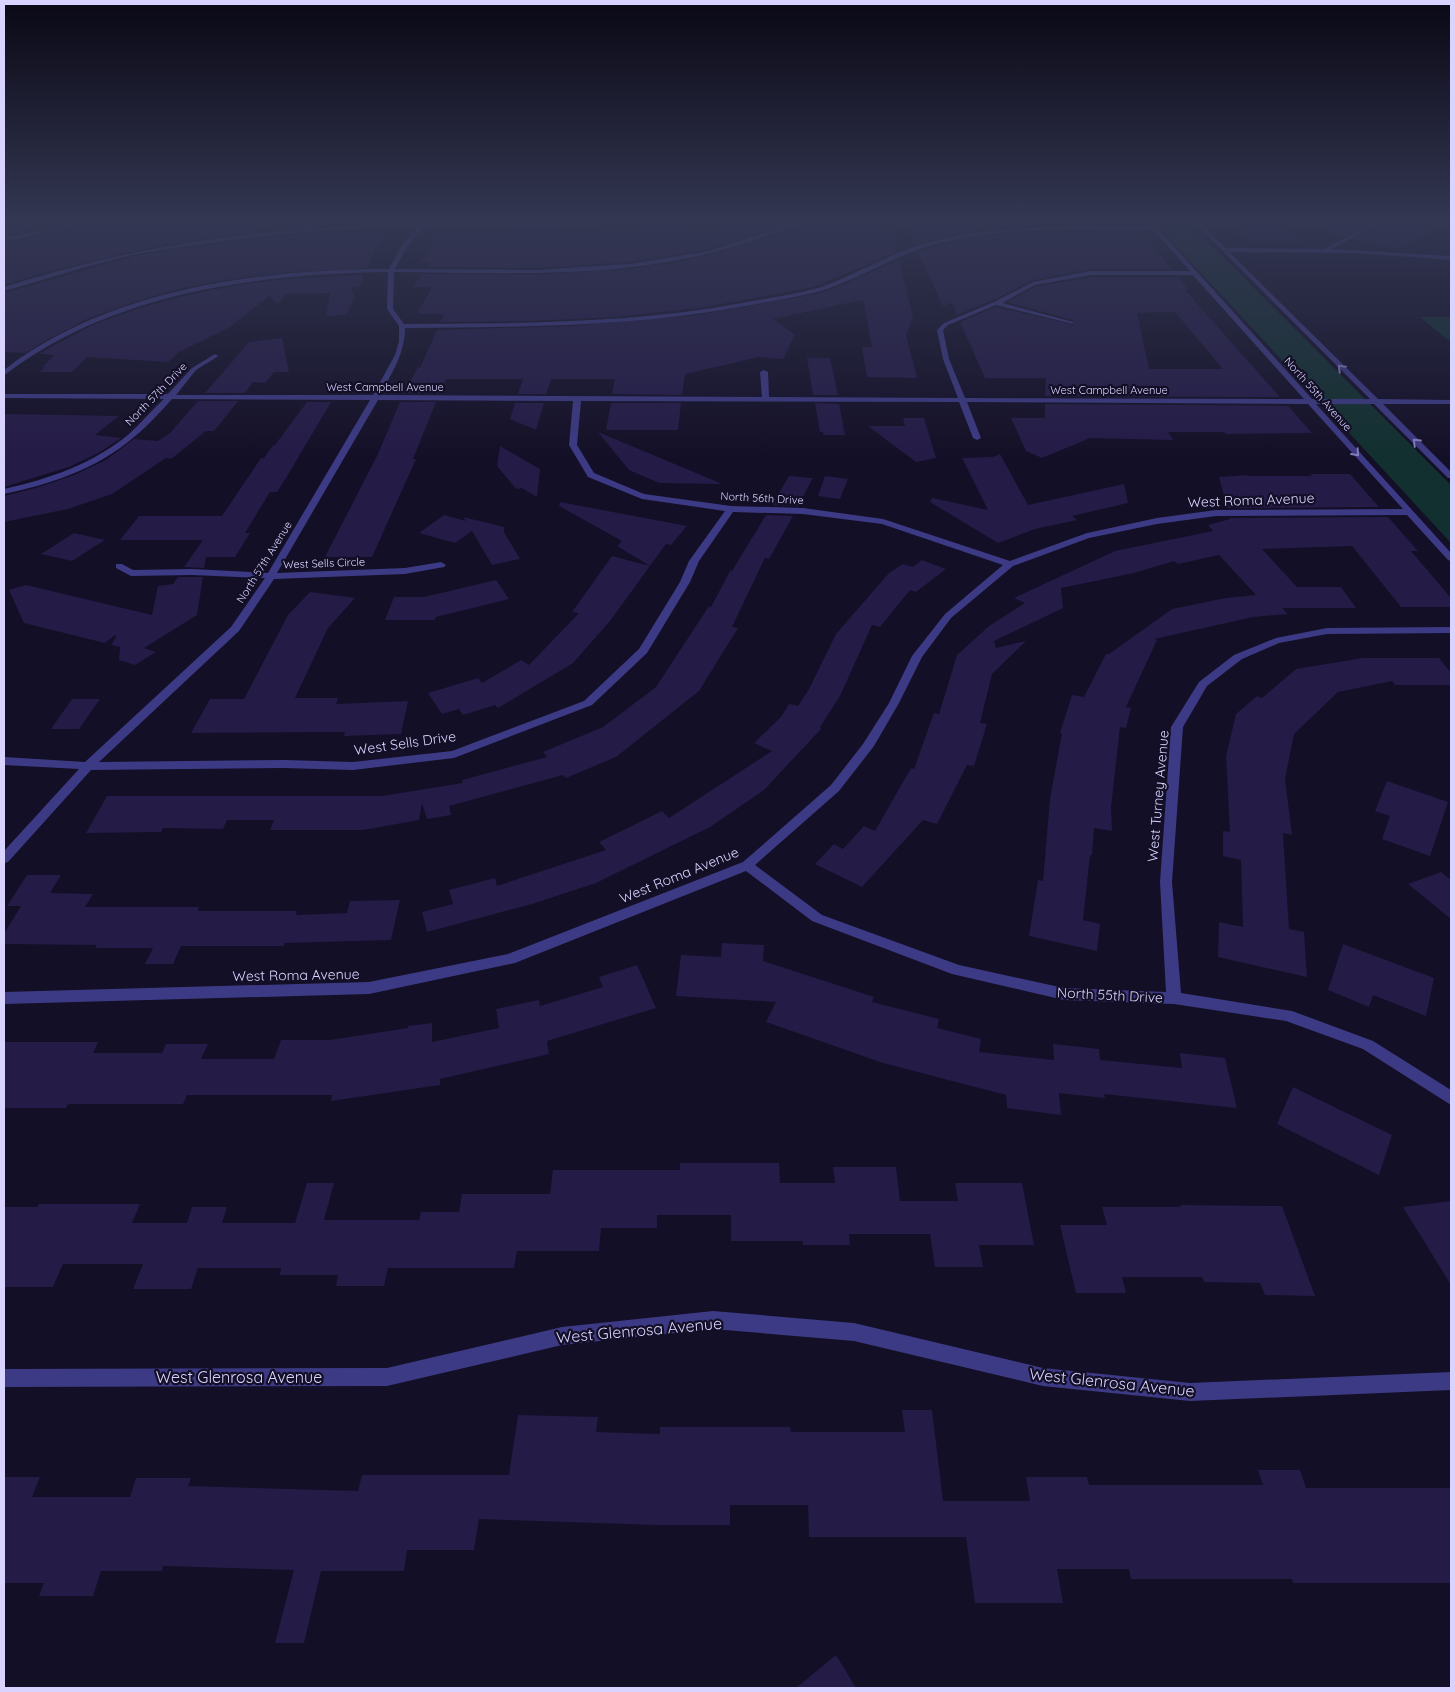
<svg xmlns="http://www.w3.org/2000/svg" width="1455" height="1692" font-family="Quicksand,sans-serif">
  <rect width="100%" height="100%" fill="#130f26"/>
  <g fill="#12302f">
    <path d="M1154 222H1188L1451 485V543Z"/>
    <path d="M1420 317H1451V340H1448Z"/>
  </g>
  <g fill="#241b47" fill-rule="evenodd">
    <path d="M4 222H75L4 236Z"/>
    <path d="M94 222H322V226L261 231 157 246 54 270 4 285V244L92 224Z"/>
    <path d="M657 222H679L706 232 740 222H794L709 249 630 262 538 268 426 267 430 262H421L439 233 549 234 607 231Z"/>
    <path d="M808 222H889L897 252 814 287 700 308 616 317 531 321 440 322 444 314H417L432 287H413L422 274 535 275 629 269 676 263 721 252 797 228Z"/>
    <path d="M905 222H1035L1039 225 981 230 953 235 915 245Z"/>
    <path d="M1227 222H1278L1303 243H1253Z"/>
    <path d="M1324 222H1374L1346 236 1323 231Z"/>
    <path d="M1384 222H1450L1398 248 1356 238Z"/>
    <path d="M1045 232 1049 236H1144L1171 269H1091L1033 280 993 300 957 315 952 303 943 306 918 252 956 241 984 236Z"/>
    <path d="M322 233V235L382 234 367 268 289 272 238 278 187 287 137 301 89 318 45 341 26 353 4 352V293L139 255 246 240Z"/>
    <path d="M899 260 913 317 906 335 917 378 867 377 862 347H872L863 300 773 319 795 335 783 359 759 357 685 374 682 395 612 394 615 379H551L546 394H518L523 379H446L440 393H404L418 367 420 368 437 330 573 326 699 315 817 294 840 286Z"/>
    <path d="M364 275 359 287H351L355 298 346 315 326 316 330 293 286 294 278 304 269 296 230 327 179 352 168 362 87 357 72 372H40L45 367H42L55 355 39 354 49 348 93 325 140 308 188 295 238 285 288 279Z"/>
    <path d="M1091 277H1178L1188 289H1184L1280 397 1045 396 1046 378H985L960 322 996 307 1074 325 1073 320 1007 302 1036 287ZM1175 312 1223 369H1149L1137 313Z"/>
    <path d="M282 338 289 372H274L265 383 253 382 245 393H205L249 342Z"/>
    <path d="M807 358H830L838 395H813Z"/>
    <path d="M198 401H238L214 431H206L171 459 166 458 112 494 68 509 4 522V496L39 487 74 475 106 460 134 439 158 441 170 433Z"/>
    <path d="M307 402H331L286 478 277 492H270L245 533H250L235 557H206L204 568 184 567 203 540H120L139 516H222L261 458H264L273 445H275Z"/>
    <path d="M400 402H436L413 459H416L372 557H325L378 454Z"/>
    <path d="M515 403H544L536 430 510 419Z"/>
    <path d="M611 403H681L678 430H606Z"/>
    <path d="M815 403 839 404 845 435H823V432H820Z"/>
    <path d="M1045 404 1288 406 1312 433 1226 434 1224 432H1168L1173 440 1090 438 1042 458 1026 451 1011 418H1045Z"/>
    <path d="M4 414 119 416 95 435 121 438 100 452 69 467 4 487Z"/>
    <path d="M903 418H924L936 458 916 462 868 426H905Z"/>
    <path d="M598 432 720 483V484L659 483 629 470Z"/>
    <path d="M500 446 540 469 537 497 522 488 516 489 497 466Z"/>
    <path d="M1000 454 1028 505 1124 484 1128 503 1072 516 1077 520 1035 529 998 543 930 502 932 498 988 510 962 458 993 457Z"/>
    <path d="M1310 474H1350L1379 507 1227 508 1219 477 1247 475 1249 476H1312Z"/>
    <path d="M789 476 813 478 798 506 772 505Z"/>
    <path d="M825 476 848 479 840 499 818 496Z"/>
    <path d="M560 502 687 526 671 545 666 544 610 621 573 663 498 708 495 705 463 715 459 709 442 714 428 693 478 678 482 683 521 660 529 665 579 613 572 612 612 556 650 566 617 546 622 541 559 506Z"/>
    <path d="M444 515 466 521 463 517 504 527V532L520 559 492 565 472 531 455 543 419 533Z"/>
    <path d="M766 515 793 516 769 559 765 558 732 627 738 628 699 691 616 757 566 778 563 775 449 806 451 815 427 819 422 803 419 820 363 830H270L274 820H227L223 829 163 828 161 832 86 833 107 796H382L463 783 462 780 547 757 543 752 603 727 656 687 709 606 711 607 730 571H732Z"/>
    <path d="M1388 517 1418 551H1411L1451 598V607H1401L1352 546 1262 549 1297 587H1341L1356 608H1282L1288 614 1253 617 1154 639 1157 640 1126 707 1131 708 1126 728 1120 727 1111 808 1112 831 1094 828 1092 855H1090L1083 920 1100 924 1097 951 1029 936 1038 880 1043 881 1050 799 1062 733H1060L1072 695 1084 697 1106 654H1109L1172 609 1226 598 1256 595 1219 555 1178 564 1174 561 1134 573 1061 588 1063 608 994 641 996 648 1026 641 992 674 980 723 987 724 974 766 967 765 937 824 923 820 862 887 815 864 834 844 843 849 864 826 875 831 911 768 914 769 934 713 939 714 957 655 989 626 1025 603 1014 598 1115 551 1213 531 1208 525 1230 519 1229 518Z"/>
    <path d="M74 533 105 540 72 561 41 554Z"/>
    <path d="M922 560 946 569 916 592 910 590 880 627 872 625 840 696 820 727 821 729 764 790 710 827 596 883 532 904 427 932 422 912 453 904 449 890 495 878 497 886 606 850 599 842 662 811 669 818 772 751 754 743 781 717 789 704 798 706 809 689 836 634 889 573 903 564 913 567Z"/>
    <path d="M178 577H203L197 615 144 648 156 652 135 665 119 660 120 647 111 645 116 637 115 635 105 643 24 623 9 590 26 585 152 615 158 586 173 584Z"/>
    <path d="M496 580 509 599 436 617 435 620H385L394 597H424Z"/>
    <path d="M310 592 355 598 328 628 295 698H338L336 704 408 701 401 734 344 736 345 732 191 733 210 699H244L288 615Z"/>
    <path d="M1363 658H1439L1451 673V685H1395L1392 681 1338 692 1294 734 1285 779 1292 835 1283 833 1289 929 1304 932 1307 977 1218 957 1219 922 1243 927 1241 860 1223 856V831L1230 832 1226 756 1236 714 1257 696 1262 698 1296 669Z"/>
    <path d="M72 699H100L79 729H51Z"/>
    <path d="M1387 781 1448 802 1430 856 1382 839 1390 816 1375 811Z"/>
    <path d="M1441 872 1451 880V919L1408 884Z"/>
    <path d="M27 875H61L50 893 93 894 85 907H199L198 911H297L296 915 347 913 350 901 400 900 391 940 285 943 284 946H181L173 964H145L153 948H95L97 945 4 944V934L21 906H7Z"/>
    <path d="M722 943 764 945 763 961 874 997 872 1002 939 1019 937 1028 981 1039 979 1052 1054 1060 1053 1044 1099 1049 1100 1060 1182 1068 1180 1053 1225 1058 1237 1108 1104 1094 1105 1098 1059 1093 1061 1115 1007 1108 1006 1095 883 1063 766 1022 776 1002 676 996 681 955 721 957Z"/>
    <path d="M1343 944 1434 978 1426 1016 1373 995 1369 1007 1328 990Z"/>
    <path d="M637 965 656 1008 547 1041 549 1054 440 1079V1085L331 1101 332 1095H187L183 1104H68L66 1108H4V1042H98L93 1053H162L166 1044H208L201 1059H274L281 1040H330L408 1028V1026L432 1023V1042L499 1028 496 1009 539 1000 540 1006 603 987 599 977Z"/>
    <path d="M1293 1087 1392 1135 1379 1175 1277 1124Z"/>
    <path d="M680 1163H779L780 1183H835L833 1167H896L900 1201H958L955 1183H1022L1034 1245H979L983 1267H935L930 1234H849L850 1245H803V1241H731V1215H657V1228H601L599 1251H517L514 1268H388L384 1286H336L338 1275H280L281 1268H198L191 1289H133L143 1264H63L53 1287H4V1207H37L39 1204H140L132 1223H187L192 1207H227L222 1223H295L307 1183H334L324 1220H419L421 1212H459L462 1194H550L553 1170H680Z"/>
    <path d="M1451 1201V1285L1403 1207Z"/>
    <path d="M1180 1205 1282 1206 1315 1296 1265 1295 1260 1283 1204 1282 1202 1277H1122L1126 1293H1076L1060 1225H1107L1102 1207H1181Z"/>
    <path d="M902 1410H932L943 1501H1030L1026 1477H1087L1089 1485H1263L1258 1470H1300L1306 1488H1451V1583H1293L1292 1579H1131L1129 1569H1057L1063 1603H975L966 1537H809L808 1505H730V1525H656L479 1519 474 1550H407L404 1571H321L304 1643H275L294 1570 163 1566 162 1571H101L93 1596H39L44 1583H4V1477H40L32 1497H130L136 1478H191L188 1486 358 1491 362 1475H509L518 1415 598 1417 596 1432 660 1434V1427H790L791 1432H905Z"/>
    <path d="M836 1655 856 1688H796Z"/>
  </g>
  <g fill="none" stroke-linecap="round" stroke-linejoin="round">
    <g fill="#3d3a85" fill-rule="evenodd">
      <path d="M83 222H92L4 242V238Z"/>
      <path d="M425 222H430L427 225H569L618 222 569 229 422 228 407 247 395 269 538 270 630 264 709 251 791 224 806 222C794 228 779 231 766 236 647 281 519 273 394 272L393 309 404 324C517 323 631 324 742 303 767 298 801 294 824 286 859 273 891 253 926 243 999 223 1076 227 1150 226L1146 222H1152L1312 399H1370L1194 222H1199L1226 248 1324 249 1377 222H1382L1331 249 1451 256V260L1357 253 1229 252 1378 399 1451 400V404H1383L1451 472V478H1448L1374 404H1316L1451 553V561L1448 560 1407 515 1216 516 1157 524 1089 538 1013 566 951 618 922 657 899 703 874 746 839 791 755 865 822 915 959 965 1064 988 1166 992 1160 882 1171 727 1199 682 1234 655 1276 638 1327 628 1451 627V633L1327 634 1279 643 1242 659 1207 686 1183 727 1172 882 1181 993 1292 1011 1373 1041 1451 1090V1105L1363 1049 1286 1021 1174 1004 1064 1000 952 974 812 921 746 871 515 963 369 994 4 1004V992L369 982 508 954 743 862 831 785 863 744 889 703 912 656 945 614 1003 565 882 524 803 514 733 512 699 561 690 582 647 653 592 705 454 758 353 770 284 768 91 770 8 862 4 863V851L79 769 4 765V757L85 762 231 627 265 578 192 575 131 576 116 568V564H122L133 570 192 569 268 573 370 400 172 399C160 412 148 426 134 437 97 469 51 484 4 494V489C49 479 93 464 129 434 141 423 152 410 164 399L4 398V394H168L192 368 215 354 218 356 217 357 196 370 176 395H373L395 355 399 341V326L387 309 388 272C257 274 113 292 6 374L4 375V370C109 289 260 269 389 269L401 247 417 228C340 227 264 234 189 246 170 249 151 251 132 255 89 265 47 279 4 291V287C139 244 278 224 420 225ZM1153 230 1190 271H1091L1033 282 994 302 944 323 937 330 943 359 958 398 769 397 768 372 764 370 760 372 762 397 380 395C392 373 405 353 405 328 517 327 630 327 740 307 767 302 801 297 827 289 861 277 894 257 929 246 999 225 1080 230 1153 230ZM1091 275H1193L1304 399 965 398 949 359 943 330 948 325 996 305 1073 324V322L1002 303 1035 285ZM378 400 573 401 569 445 588 477 642 499 725 511 689 561 680 582 639 649 584 701 452 751 353 762 284 760 99 762 239 631 274 579 405 574 444 567 446 565 441 562 405 568 277 573ZM581 401 959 402 973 438 977 440 981 438 967 402 1308 404 1403 509 1216 510 1157 518 1087 533 1010 561 883 519 803 508 731 506 644 494 594 473 577 445Z"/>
      <path d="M713 1311 854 1323 1043 1368 1190 1383 1451 1372V1390L1190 1401 1043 1386 854 1341 713 1329 562 1345 387 1386 4 1387V1369L387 1368 562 1327Z"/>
    </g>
  </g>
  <defs><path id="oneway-chevron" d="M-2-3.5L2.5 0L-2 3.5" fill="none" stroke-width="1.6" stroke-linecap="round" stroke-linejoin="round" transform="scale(1.25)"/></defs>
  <g stroke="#837fbc">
    <use href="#oneway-chevron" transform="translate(1341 368) rotate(-135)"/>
    <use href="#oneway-chevron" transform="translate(1416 442) rotate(-136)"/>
    <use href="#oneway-chevron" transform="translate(1356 453) rotate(48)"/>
  </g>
  <linearGradient id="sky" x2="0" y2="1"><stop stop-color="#0a0815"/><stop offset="0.48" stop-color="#333752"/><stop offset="1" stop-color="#333752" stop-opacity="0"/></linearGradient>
  <rect width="1455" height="459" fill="url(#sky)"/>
  <g text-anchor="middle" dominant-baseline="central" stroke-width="4.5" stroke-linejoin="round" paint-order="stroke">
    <g font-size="11" fill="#d9d4ff" stroke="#130f26">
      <text x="385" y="387">West Campbell Avenue</text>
      <text x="1109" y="390">West Campbell Avenue</text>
      <text transform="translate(156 394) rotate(-46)">North 57th Drive</text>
      <text transform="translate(1318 394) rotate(48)">North 55th Avenue</text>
      <text transform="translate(762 498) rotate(3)">North 56th Drive</text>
      <text transform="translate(264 562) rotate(-58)">North 57th Avenue</text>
      <text transform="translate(324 563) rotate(-2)">West Sells Circle</text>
    </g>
    <g font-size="14" fill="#d9d4ff" stroke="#130f26">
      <text transform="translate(1251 500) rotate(-2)">West Roma Avenue</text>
      <text transform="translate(405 743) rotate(-8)">West Sells Drive</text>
      <text transform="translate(1158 796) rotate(-85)">West Turney Avenue</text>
      <text transform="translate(679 875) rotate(-22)">West Roma Avenue</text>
      <text transform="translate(296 975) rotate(-1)">West Roma Avenue</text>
      <text transform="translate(1110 995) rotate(3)">North 55th Drive</text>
    </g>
    <g font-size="16" fill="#d9d4ff" stroke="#130f26">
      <text transform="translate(639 1330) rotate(-5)">West Glenrosa Avenue</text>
      <text x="239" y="1377">West Glenrosa Avenue</text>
      <text transform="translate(1112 1382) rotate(6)">West Glenrosa Avenue</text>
    </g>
  </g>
  <rect width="1455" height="1692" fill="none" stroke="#d9d4ff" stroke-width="10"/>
</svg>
